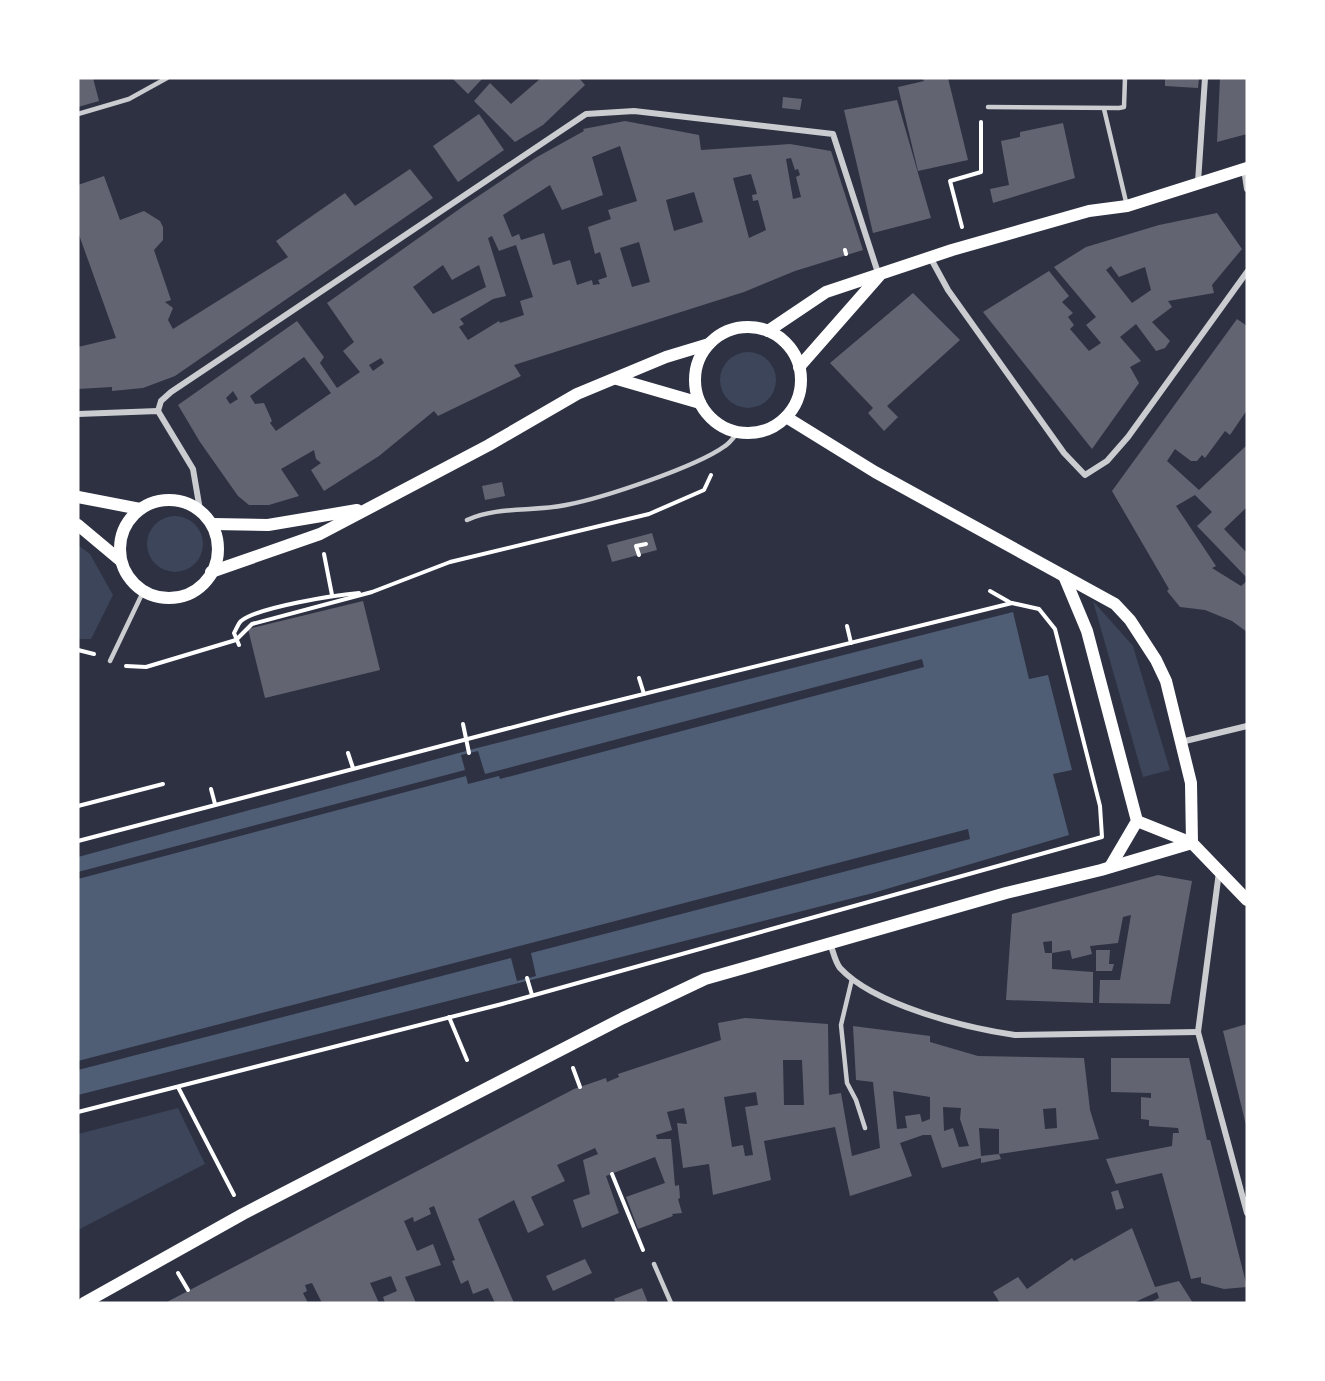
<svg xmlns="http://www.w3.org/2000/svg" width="1325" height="1381" font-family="'Public Sans',sans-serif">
  <rect width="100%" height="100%" fill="#2d3142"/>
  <g fill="#3c4559">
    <circle cx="748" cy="380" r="28"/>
    <circle cx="175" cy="544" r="28"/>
    <path d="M78 545 90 554 113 595 91 639H78Z"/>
    <path d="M1093 601 1133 646 1170 770 1143 777Z"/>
    <path d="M178 1108 205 1164 78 1230V1134Z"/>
  </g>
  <path fill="#4f5d75" d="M1013 612 1029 679 1048 675 1072 770 1053 774 1069 835 873 893 78 1095V857L477 748Z"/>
  <g fill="#2d3142">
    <path d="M922 659 924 667 500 779 499 776 468 784 466 776 78 879V872L465 770 461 755 478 751 485 774Z"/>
    <path d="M968 829 970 839 531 953 536 976 517 981 511 958 78 1070V1061Z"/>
  </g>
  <g fill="#626471" fill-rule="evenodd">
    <path d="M78 78H93L99 101 78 107Z"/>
    <path d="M452 78H483L468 94Z"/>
    <path d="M541 78H579L585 85 543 125 515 142 474 101 490 83 511 104Z"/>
    <path d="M922 78H948L968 160 918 171 898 87 924 81Z"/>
    <path d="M1165 78H1199L1198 88 1165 86Z"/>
    <path d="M1220 78H1247V134L1217 142Z"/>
    <path d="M783 97 802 99 800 110 782 108Z"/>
    <path d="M897 100 931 218 873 233 844 110Z"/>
    <path d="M479 114 504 150 458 182 433 146Z"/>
    <path d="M625 121 699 135 701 150 790 144 831 151 863 250 795 271 744 292 514 365 521 376 438 416 434 411 379 456 324 491 311 470 321 463 316 459 314 450 281 469 299 496 269 505H249L238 496 200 442 178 405 297 321 324 357 320 363 337 388 360 372 343 351 354 342 327 303 465 205 537 157 584 131 583 129ZM620 146 637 201 608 210 611 219 588 227 595 254 600 252 607 277 598 280 600 284 593 285 592 280 577 285 570 260 553 265 544 233 521 240 519 234 512 237 503 215 550 185 562 210 603 195 592 157ZM791 158 795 170 798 169 800 175 796 177 801 197 793 199 786 159ZM751 174 757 194 752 195 753 201 758 200 766 230 749 238 733 178ZM694 192 703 222 674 231 666 200ZM492 236 499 251 516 245 533 297 520 301 524 315 500 323 499 321 468 340 459 327 464 324 460 319 493 299 506 296 488 238ZM639 242 650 282 632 287 620 248ZM443 265 452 280 479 265 486 287 433 314 413 287ZM304 357 331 393 276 431 270 423 272 421 264 403 255 404 250 396ZM381 358 384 363 373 371 369 365ZM233 391 238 399 230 404 226 398Z"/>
    <path d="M1063 123 1075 178 993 203 990 189 1009 185 1001 141 1020 137V132Z"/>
    <path d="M410 169 433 198 175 376 143 388 112 391V387L78 389V347L116 338 78 232V185L104 176 120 220 144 211 160 221 163 227V240L154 250 171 300 165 302 173 308 168 320 173 329 288 257 276 241 345 193 355 206Z"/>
    <path d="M1217 213 1242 249 1212 285 1214 293 1168 301 1172 307 1152 322 1170 341 1165 348 1156 351 1136 324 1120 337 1141 361 1130 367 1139 383 1092 449 983 312 1049 271 1069 296 1062 302 1073 313 1068 317 1074 325 1070 329 1089 351 1101 343 1086 325 1096 317 1054 267 1086 247 1159 225ZM1111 266 1119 277 1145 267 1151 290 1132 303 1106 270Z"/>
    <path d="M913 293 960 340 887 406 898 417 884 431 868 413 873 408 830 363Z"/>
    <path d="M1237 319 1247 326V410L1230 435 1225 431 1205 458 1202 455 1197 461H1191L1175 449 1167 461 1199 490 1247 445V507L1224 529 1247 553V578L1197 526 1212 512 1195 495 1176 506 1216 566 1212 568 1241 586 1247 581V632L1232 621 1205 610 1180 607 1167 591 1169 589 1112 491Z"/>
    <path d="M502 482 505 496 485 500 482 486Z"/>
    <path d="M652 533 657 550 612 562 607 545Z"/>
    <path d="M363 601 380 670 265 698 248 629Z"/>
    <path d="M1158 875 1192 881 1170 1004 1099 1003 1100 980H1120L1131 915 1123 917 1118 943 1090 946 1092 954 1072 959 1070 950 1052 953V969L1093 972V1003L1006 1000 1012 914ZM1052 941V953H1045L1043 942Z"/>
    <path d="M1096 950H1110L1109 964H1114L1112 971H1096Z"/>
    <path d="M745 1018 828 1024 829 1095 841 1093 852 1156 880 1148 873 1082 856 1080 853 1026 930 1036V1042L978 1056 1084 1058 1090 1110 1099 1139 999 1154 1001 1159 981 1163V1158L942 1168 931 1135H923L900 1143 912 1176 850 1196 835 1127 764 1141 771 1180 713 1195 709 1164 683 1168 677 1123 687 1124 684 1108 667 1112 672 1130 656 1135 657 1139H671L675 1186 679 1185 680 1198 678 1199 682 1213 672 1214 673 1216 638 1229 626 1197 665 1183 655 1157 606 1176 619 1213 582 1228 573 1200 590 1194 583 1160 598 1154 595 1148 557 1165 565 1181 531 1197 544 1225 528 1233 514 1200 478 1219 514 1303H495L488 1288 473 1294 468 1280 461 1284 452 1261 455 1260 434 1206 429 1208 431 1214 414 1222 413 1217 404 1221 417 1251 433 1244 441 1265 405 1277 416 1303H385L383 1297 397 1291 391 1276 370 1283 379 1303H322L312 1283 305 1285 307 1291 303 1293 308 1303H165L574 1089 606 1078 607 1082 619 1077 618 1074 721 1040 718 1023ZM783 1060H802L804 1105H784ZM893 1091 930 1097V1119L922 1122 920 1114 905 1116 907 1128 897 1129ZM756 1092 758 1105 745 1107 753 1155 745 1156 743 1145 732 1147 724 1097ZM943 1107 961 1108 960 1119 969 1146 959 1147 953 1128 944 1131ZM1056 1108 1057 1128 1045 1129 1043 1109ZM979 1128 999 1129V1154L981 1156Z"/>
    <path d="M1247 1024V1125H1246L1223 1031Z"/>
    <path d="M1111 1058H1189L1207 1140H1210L1247 1287 1224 1289 1201 1283V1277L1191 1279 1162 1173 1116 1184 1106 1159 1172 1146 1173 1133H1179L1178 1128 1149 1126V1120L1141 1119V1097L1151 1098V1093L1111 1092Z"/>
    <path d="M1118 1190 1124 1208 1116 1210 1111 1192Z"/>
    <path d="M1132 1228 1155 1287 1179 1281 1193 1303H1149L1159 1298 1157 1292 1133 1303H1000L993 1292 1018 1277 1027 1289 1072 1258 1074 1261Z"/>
    <path d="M585 1259 592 1273 553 1291 546 1276Z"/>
    <path d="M642 1288 648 1303H616L614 1299Z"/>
  </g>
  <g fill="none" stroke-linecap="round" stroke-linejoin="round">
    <g stroke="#fff" stroke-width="4">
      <path d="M962 227 950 181 981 172V122"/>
      <path d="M845 250 846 254"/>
      <path d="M324 554 332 595"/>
      <path d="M639 555 636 546 646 544"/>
      <path d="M990 591 1011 603"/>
      <path d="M847 626 851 643"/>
      <path d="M239 645 234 633C236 630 238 624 241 621 258 607 336 595 359 593"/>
      <path d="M78 650 94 654"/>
      <path d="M126 666 146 667 236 640 252 624 372 592 450 562 649 514 704 490 711 475"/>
      <path d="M639 678 644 694"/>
      <path d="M463 724 469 753"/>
      <path d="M348 753 353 768"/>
      <path d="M211 789 215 804"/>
      <path d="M78 806 163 784"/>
      <path d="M78 841 567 713 1012 603 1039 609 1055 629 1100 806 1102 837 502 1004 78 1112"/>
      <path d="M527 978 532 995"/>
      <path d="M449 1017 467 1060"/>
      <path d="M573 1068 580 1087"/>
      <path d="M178 1087 234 1195"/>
      <path d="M612 1174 643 1250"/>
      <path d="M178 1273 188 1290"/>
    </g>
    <g stroke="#caccd0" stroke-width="4.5">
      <path d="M988 107 1119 108 1124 107 1125 78"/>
      <path d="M1104 109 1127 206"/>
      <path d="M78 114 129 99 167 78"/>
      <path d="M467 520C497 506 533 512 566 505 603 498 696 467 725 446 730 443 734 437 738 432"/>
      <path d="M110 661 143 592"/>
      <path d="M852 979 841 1025 847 1083 856 1100 865 1128"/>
      <path d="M654 1264 671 1303"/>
    </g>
    <g stroke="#caccd0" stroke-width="6">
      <path d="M1244 169 1247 189"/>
      <path d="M1198 182 1205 78"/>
      <path d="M930 257 948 290 1064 453 1085 475 1107 461 1128 437 1247 272"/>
      <path d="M158 411 161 401 171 392 586 114 634 111 833 134 879 276"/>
      <path d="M78 414 158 411 193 469 200 510"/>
      <path d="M1181 742 1247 726"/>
      <path d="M1219 872 1198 1032 1247 1213"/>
      <path d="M830 943C833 951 835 962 840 968 874 1005 966 1028 1015 1035L1198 1032"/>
    </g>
    <g stroke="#fff" stroke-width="12">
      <circle cx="748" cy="380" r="53"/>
      <path d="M768 331 826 292 952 250 1089 211 1127 206 1247 168"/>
      <path d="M799 367 879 276"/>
      <path d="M617 379 700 403"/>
      <path d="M786 417 875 472 1115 604 1130 620 1156 660 1166 681 1191 783 1192 843"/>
      <path d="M78 497 140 509"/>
      <circle cx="169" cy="549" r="49"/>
      <path d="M213 524 268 525 357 510"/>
      <path d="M78 525 121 561"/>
      <path d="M211 572 320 534 489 445 577 394 666 357 709 344"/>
      <path d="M1064 576 1087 631 1137 821 1110 867"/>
      <path d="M1137 821 1192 843 1247 900"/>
      <path d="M84 1303 243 1214 623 1018 705 979 1006 893 1101 870 1192 843"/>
    </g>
  </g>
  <rect width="1325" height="1381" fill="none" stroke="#ffffff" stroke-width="159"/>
</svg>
